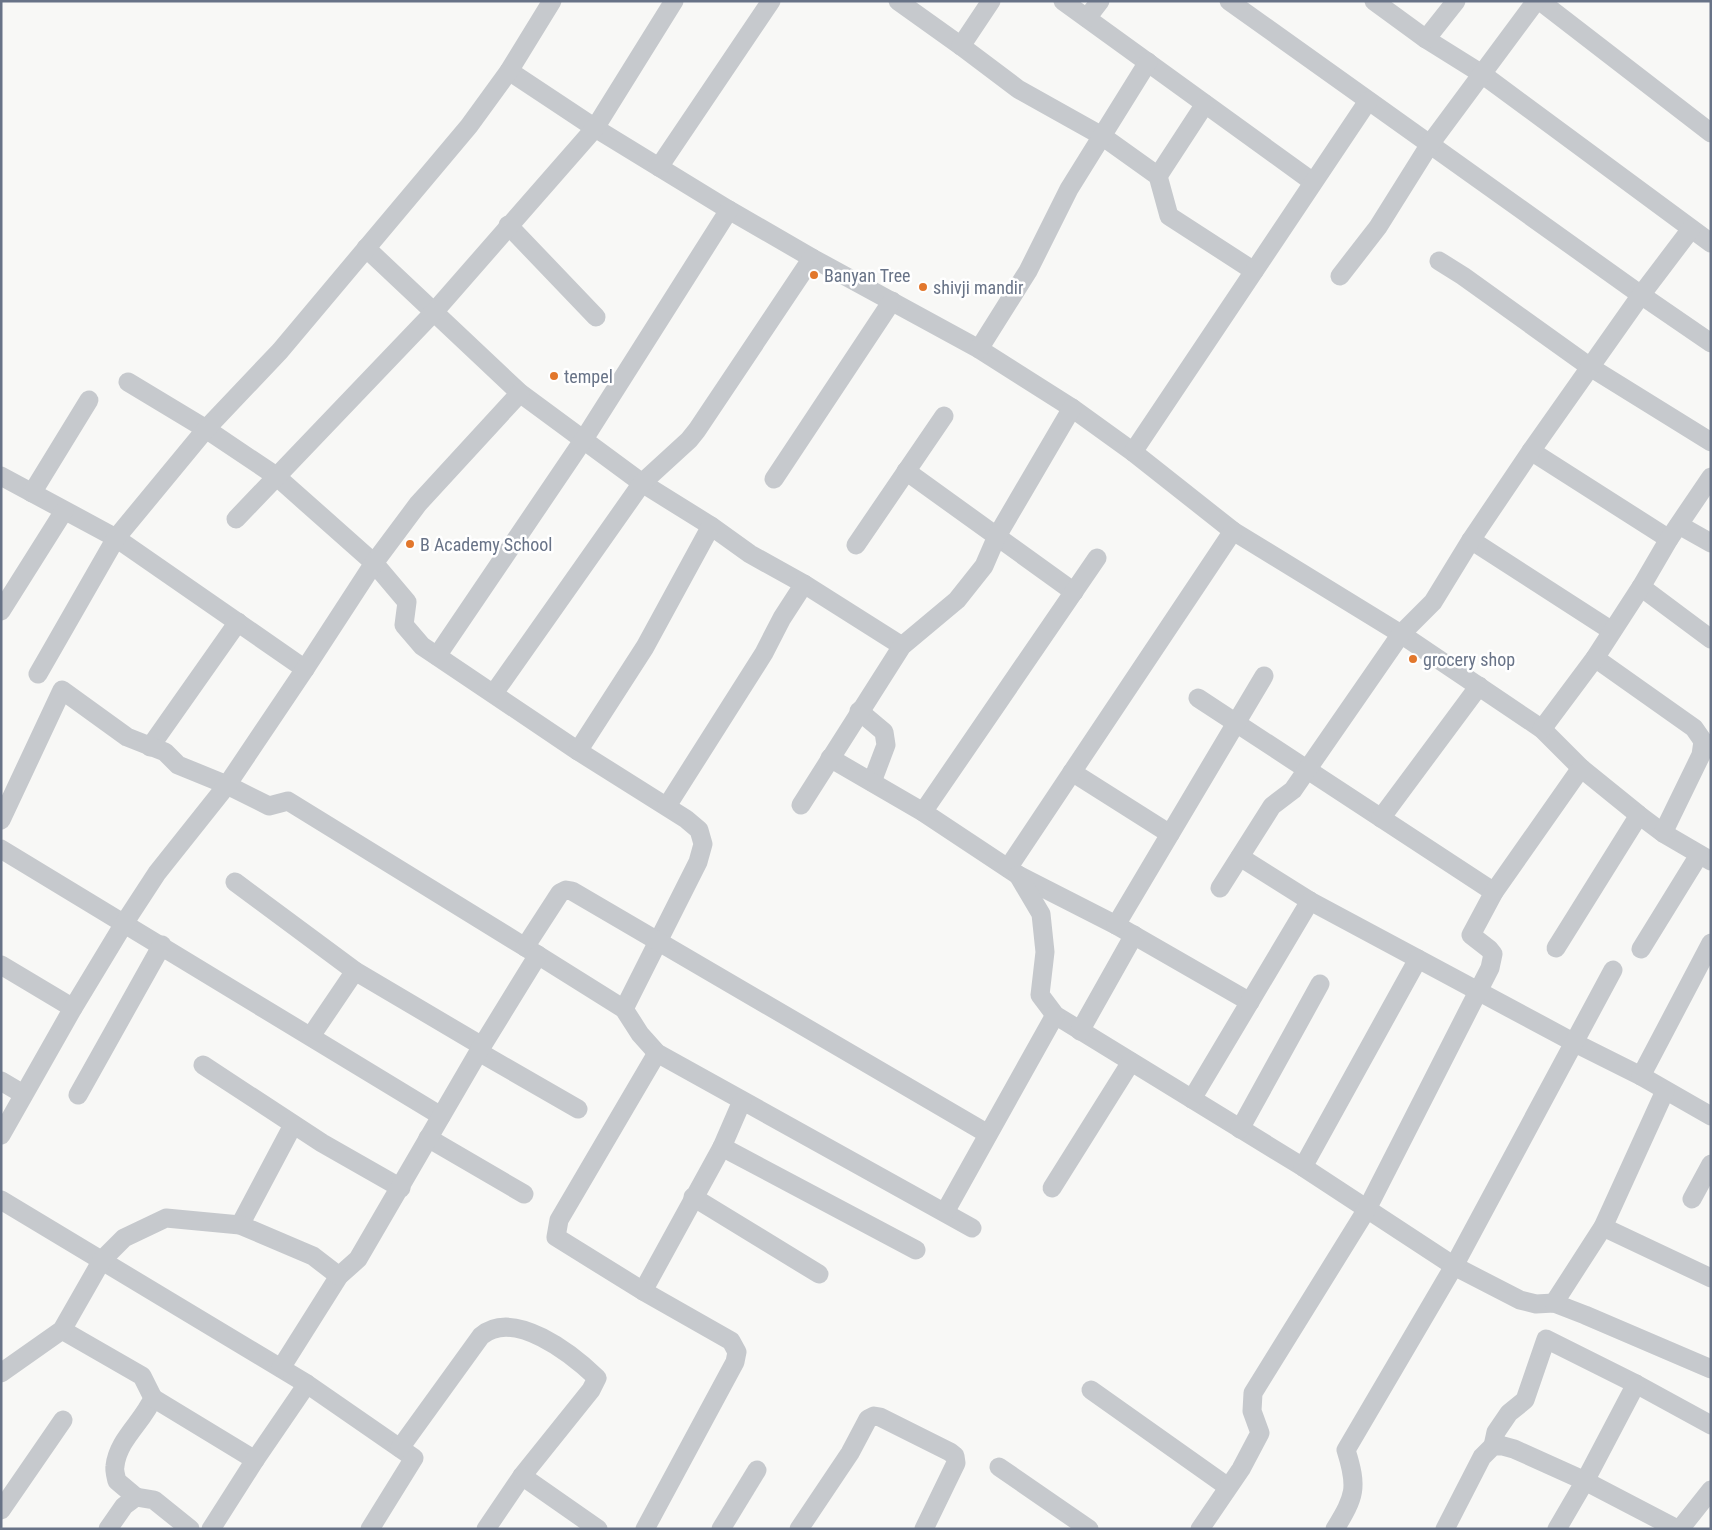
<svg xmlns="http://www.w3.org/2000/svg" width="1712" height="1530" font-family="'Roboto Condensed',sans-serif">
  <rect width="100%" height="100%" fill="#f8f8f6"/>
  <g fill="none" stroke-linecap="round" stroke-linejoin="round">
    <g stroke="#c6c9cd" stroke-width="19">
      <path d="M898 1 961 46 1018 89 1102 136 1158 176 1169 216 1254 271"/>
      <path d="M1063 1 1313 182"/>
      <path d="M1229 1 1641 295 1711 343"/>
      <path d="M1374 1 1426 39 1482 74 1711 243"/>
      <path d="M1540 1 1711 133"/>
      <path d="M1087 18 1100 1"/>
      <path d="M1426 39 1456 1"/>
      <path d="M961 46 991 1"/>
      <path d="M509 71 595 128 729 210 812 258 979 349 1072 408 1133 452 1233 531 1401 634 1542 729 1581 768 1639 815 1663 833 1711 861"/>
      <path d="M659 167 771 1"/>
      <path d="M1158 176 1205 104"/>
      <path d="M508 225 596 317"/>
      <path d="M366 248 520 393 642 483 711 526 750 554 804 584 902 646"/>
      <path d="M1439 261 1463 276 1590 367 1711 442"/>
      <path d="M1340 276 1378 227 1430 144 1536 1"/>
      <path d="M979 349 1028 271 1069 189 1148 62"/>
      <path d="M128 382 206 429 276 476 374 563 407 602 404 625 422 646 578 751 686 819 699 830 703 844 698 862 624 1009"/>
      <path d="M1531 451 1669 539"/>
      <path d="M1133 452 1368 101"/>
      <path d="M906 471 1074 592"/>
      <path d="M1 476 116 538 305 669"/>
      <path d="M774 479 892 301"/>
      <path d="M32 493 89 400"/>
      <path d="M236 519 434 312 595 128 674 1"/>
      <path d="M1679 525 1711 543"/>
      <path d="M1471 540 1612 631"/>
      <path d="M856 545 944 416"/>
      <path d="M1641 587 1711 639"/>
      <path d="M1 611 64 511"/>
      <path d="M437 656 584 439 729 210"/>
      <path d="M1595 658 1694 728 1703 741 1701 755 1663 833"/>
      <path d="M38 674 116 538 206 429 280 351 469 126 509 71 552 1"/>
      <path d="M494 693 642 483 689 440 697 430 812 258"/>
      <path d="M1198 698 1494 892"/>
      <path d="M859 711 884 732 886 745 872 782"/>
      <path d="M1542 729 1595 658 1641 587 1669 539 1711 477"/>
      <path d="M150 747 238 622"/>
      <path d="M578 751 645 647 711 526"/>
      <path d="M830 758 923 812 1018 875 1116 925 1250 1002"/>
      <path d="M1072 772 1170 834"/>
      <path d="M801 805 902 646 957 600 984 566 997 536 1072 408"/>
      <path d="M667 806 764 653 782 618 804 584"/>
      <path d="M923 812 1097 558"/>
      <path d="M1381 818 1479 686"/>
      <path d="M1 820 62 690 127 737 165 752 178 765 227 785 269 806 288 801 525 947 624 1009 640 1034 657 1053 972 1228"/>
      <path d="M1 849 441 1116"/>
      <path d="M1240 857 1310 901 1573 1042 1641 1076 1711 1116"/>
      <path d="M1008 868 1233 531"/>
      <path d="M1018 875 1041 914 1045 952 1040 995 1055 1015 1303 1167 1454 1266 1520 1300 1536 1304 1554 1303 1585 1315 1711 1369"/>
      <path d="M235 882 355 971 482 1046"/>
      <path d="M1220 888 1272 806 1293 790 1401 634 1433 602 1471 540 1531 451 1641 295 1691 229"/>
      <path d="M1116 925 1264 676"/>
      <path d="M525 947 560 893 566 890 572 891 988 1134"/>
      <path d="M1556 948 1639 815"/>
      <path d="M1641 949 1699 855"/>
      <path d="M1 965 73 1008"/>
      <path d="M1080 1031 1134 935"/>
      <path d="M311 1036 355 971"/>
      <path d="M479 1052 578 1109"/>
      <path d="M203 1065 322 1143 401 1188"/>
      <path d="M1641 1076 1711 943"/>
      <path d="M1 1081 23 1094"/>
      <path d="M78 1095 162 945"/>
      <path d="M1192 1099 1310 901"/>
      <path d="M1240 1129 1320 984"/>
      <path d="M1 1135 73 1008 125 922 157 873 227 785 305 669 374 563 418 504 520 393"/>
      <path d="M428 1138 524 1194"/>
      <path d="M722 1147 916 1250"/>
      <path d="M1303 1167 1418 959"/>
      <path d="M1052 1188 1131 1062"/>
      <path d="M693 1197 819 1274"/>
      <path d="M1692 1199 1711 1164"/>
      <path d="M1 1200 307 1384 414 1458 370 1529"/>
      <path d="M945 1212 1055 1015"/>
      <path d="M240 1225 293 1125"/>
      <path d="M1603 1227 1711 1278"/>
      <path d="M643 1291 722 1147 742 1101"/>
      <path d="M1554 1303 1603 1227 1665 1091"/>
      <path d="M62 1330 142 1376 153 1398C143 1422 118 1439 115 1466 114 1470 116 1477 117 1481L136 1497"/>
      <path d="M281 1368 339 1276 358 1259 482 1046 538 955"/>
      <path d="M1 1373 62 1330 102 1260 124 1238 166 1218 240 1225 313 1256 339 1276"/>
      <path d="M1091 1390 1228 1487"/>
      <path d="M153 1398 255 1460"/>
      <path d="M1493 1446 1496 1432 1509 1413 1525 1400 1546 1339 1636 1384 1711 1425"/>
      <path d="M400 1448 481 1336C514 1308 572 1354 597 1378L591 1390 522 1476 486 1529"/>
      <path d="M999 1467 1089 1529"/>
      <path d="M522 1476 598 1529"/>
      <path d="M1 1510 63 1420"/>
      <path d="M108 1529 124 1506 136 1497 154 1500 190 1529"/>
      <path d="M211 1529 255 1460 307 1384"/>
      <path d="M645 1529 735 1362 737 1352 731 1341 643 1291 556 1237 559 1220 657 1053"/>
      <path d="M721 1529 757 1470"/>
      <path d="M799 1529 850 1453 868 1419 874 1416 880 1417 950 1452 955 1456 956 1463 924 1529"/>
      <path d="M1200 1529 1241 1469 1260 1433 1252 1411 1253 1393 1367 1209 1490 968 1493 954 1489 949 1471 935 1494 892 1581 768"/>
      <path d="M1335 1529C1355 1496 1358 1488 1346 1450L1454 1266 1613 970"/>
      <path d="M1445 1529 1482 1457 1493 1446H1503L1514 1449 1585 1481 1677 1529"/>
      <path d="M1557 1529 1585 1481 1636 1384"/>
      <path d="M1680 1529 1711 1490"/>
    </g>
  </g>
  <g fill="#e2772c" stroke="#fff" stroke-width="2">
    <circle cx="814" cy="275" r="5"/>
    <circle cx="923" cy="287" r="5"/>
    <circle cx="554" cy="376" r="5"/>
    <circle cx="410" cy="544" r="5"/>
    <circle cx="1413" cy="659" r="5"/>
  </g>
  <g text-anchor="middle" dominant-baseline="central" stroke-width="5" stroke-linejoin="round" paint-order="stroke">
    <g font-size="18" fill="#687387" stroke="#fff" text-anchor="start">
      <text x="824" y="275">Banyan Tree</text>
      <text x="933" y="287">shivji mandir</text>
      <text x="564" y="376">tempel</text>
      <text x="420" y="544">B Academy School</text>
      <text x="1423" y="659">grocery shop</text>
    </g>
  </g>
  <rect width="1712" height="1530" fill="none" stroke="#687387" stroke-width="5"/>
</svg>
